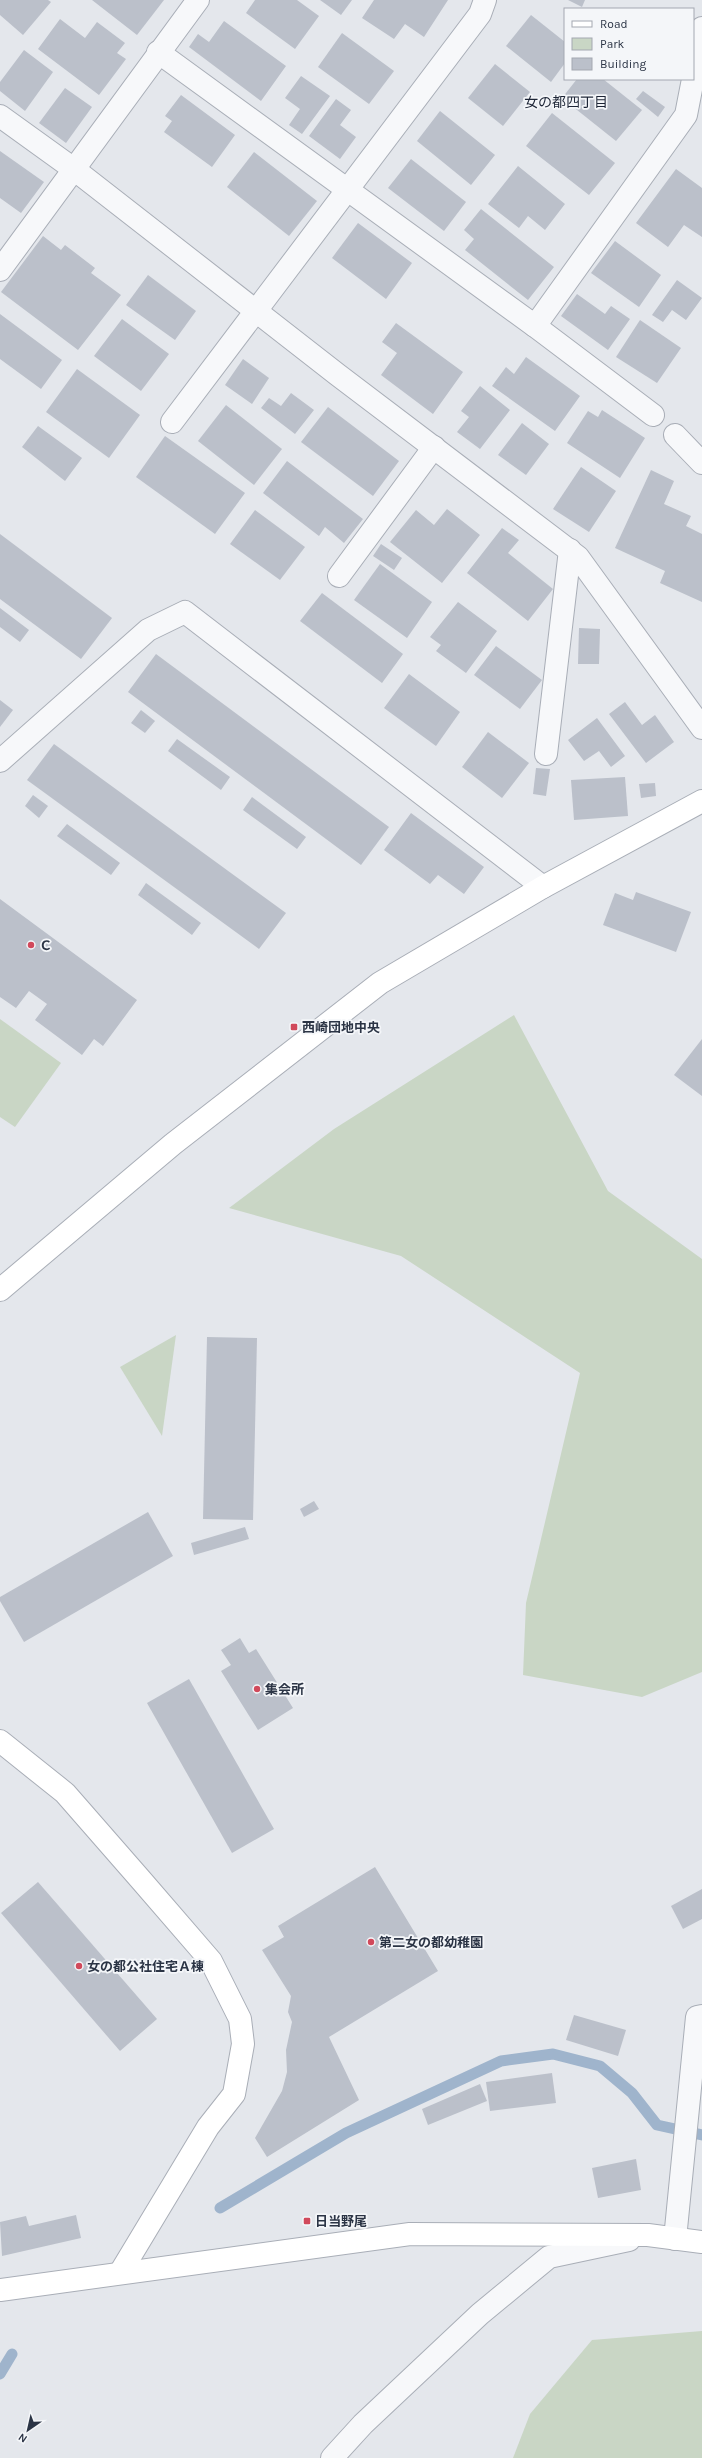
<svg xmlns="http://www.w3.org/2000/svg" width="702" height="2458" font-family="Karla,'Noto Sans JP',sans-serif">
  <rect width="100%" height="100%" fill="#e4e7ec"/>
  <g fill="#c9d6c5">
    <path d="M514 1015 608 1191 702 1259V1672L642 1697 523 1675 526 1603 580 1373 401 1256 229 1208 334 1129Z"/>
    <path d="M0 1019 61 1063 15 1127 0 1117Z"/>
    <path d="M176 1335 162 1436 120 1367Z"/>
    <path d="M702 2331V2458H513L530 2414 592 2340Z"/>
  </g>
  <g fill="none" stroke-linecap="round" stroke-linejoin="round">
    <g stroke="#9fb4cc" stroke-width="11">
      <path d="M220 2208 346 2133 501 2061 553 2054 600 2066 632 2093 657 2125 702 2135"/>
      <path d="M0 2374 12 2354"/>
    </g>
  </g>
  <g fill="#bbc0ca">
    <path d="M0 0H48L51 2 23 35 0 15Z"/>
    <path d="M92 0H164L137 35Z"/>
    <path d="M255 0H297L319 16 295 49 246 13Z"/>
    <path d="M320 0H352L341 15Z"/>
    <path d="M374 0H448L424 37 405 24 394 39 362 18Z"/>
    <path d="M568 0H585L582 7Z"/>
    <path d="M531 15 565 42V63L551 82 506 46Z"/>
    <path d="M60 19 85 38 97 22 125 43 117 53 126 59 99 95 38 49Z"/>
    <path d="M224 21 286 66 261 101 189 47 198 34 209 42Z"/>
    <path d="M342 33 394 71 369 104 318 67Z"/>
    <path d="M24 50 53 72 25 111 0 91V82Z"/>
    <path d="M495 64 530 92 503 126 468 98Z"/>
    <path d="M301 76 330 96 302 134 289 125 300 109 285 98Z"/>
    <path d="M577 79H603L642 110 616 141 562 98Z"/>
    <path d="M65 88 92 107 66 143 39 123Z"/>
    <path d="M643 91 665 107 658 117 636 99Z"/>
    <path d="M181 95 235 135 212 167 164 132 172 121 165 116Z"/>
    <path d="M336 99 351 110 340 125 356 137 340 159 309 136Z"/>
    <path d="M440 111 495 155 471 185 417 141Z"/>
    <path d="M552 113 615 163 589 195 526 146Z"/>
    <path d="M0 151 44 182 21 213 0 198Z"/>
    <path d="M254 152 317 201 289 236 227 187Z"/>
    <path d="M411 159 466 202 444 231 388 188Z"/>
    <path d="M518 166 565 204 545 230 528 216 519 228 488 204Z"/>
    <path d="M676 169 702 188V237L684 225 668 247 636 223Z"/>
    <path d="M481 209 554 267 528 300 465 250 474 239 464 230Z"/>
    <path d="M358 223 412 263 386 299 332 258Z"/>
    <path d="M43 236 61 250 65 245 95 268 91 273 121 295 78 350 1 292Z"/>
    <path d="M615 241 661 275 639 307 591 273Z"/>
    <path d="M148 275 196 311 175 340 126 305Z"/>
    <path d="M677 280 702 298 686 320 672 310 663 322 652 315Z"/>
    <path d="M577 294 605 314 611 306 630 319 608 350 561 316Z"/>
    <path d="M0 314 62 360 41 389 0 359Z"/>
    <path d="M122 319 169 354 141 391 94 356Z"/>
    <path d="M640 320 681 348 657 383 616 357Z"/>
    <path d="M396 323 463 372 433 414 381 375 397 353 382 342Z"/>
    <path d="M526 357 580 396 555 431 492 386 506 367 514 374Z"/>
    <path d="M243 359 269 378 252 404 225 385Z"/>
    <path d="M77 369 140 415 109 458 46 412Z"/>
    <path d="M480 386 510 410 480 449 457 432 469 417 461 411Z"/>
    <path d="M291 393 314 410 295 434 261 408 269 398 281 406Z"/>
    <path d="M226 405 282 449 254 485 198 441Z"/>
    <path d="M328 407 399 461 373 496 301 442Z"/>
    <path d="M602 410 645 438 620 478 567 443 588 411 598 417Z"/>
    <path d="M522 423 549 444 526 475 498 455Z"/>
    <path d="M38 426 82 458 65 481 22 447Z"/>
    <path d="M165 436 245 493 215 534 136 477Z"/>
    <path d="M287 461 363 519 344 543 325 527 319 536 263 493Z"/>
    <path d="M581 467 616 491 589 532 553 509Z"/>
    <path d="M651 470 674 481 664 504 691 516 686 526 702 534V602L660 583 665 571 615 548Z"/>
    <path d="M447 509 480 535 442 583 390 542 416 510 434 525Z"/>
    <path d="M255 510 305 547 280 580 230 544Z"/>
    <path d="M502 528 519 540 508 553 553 589 528 621 467 573Z"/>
    <path d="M0 534 112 618 81 659 0 599Z"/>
    <path d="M381 544 402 558 394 570 373 556Z"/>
    <path d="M380 564 432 602 407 638 354 600Z"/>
    <path d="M322 593 403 654 382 683 300 621Z"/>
    <path d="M458 602 497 631 466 673 436 651 441 645 430 637Z"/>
    <path d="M0 608 29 630 20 642 0 627Z"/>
    <path d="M579 628 600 629 599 664H578Z"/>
    <path d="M496 646 542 680 520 709 474 675Z"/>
    <path d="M156 654 389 827 361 865 128 692Z"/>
    <path d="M409 674 460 712 436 746 384 708Z"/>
    <path d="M0 700 13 710 0 727Z"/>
    <path d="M625 702 642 725 655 715 674 742 646 763 609 714Z"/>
    <path d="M141 710 155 721 145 733 131 723Z"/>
    <path d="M597 718 625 756 611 767 599 751 584 761 568 740Z"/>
    <path d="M488 732 529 763 502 798 462 767Z"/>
    <path d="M177 739 230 777 221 790 168 751Z"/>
    <path d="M54 744 286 913 259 949 27 780Z"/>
    <path d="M536 768 550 769 546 796 533 794Z"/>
    <path d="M625 777 628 816 574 820 571 780Z"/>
    <path d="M655 783 656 796 641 798 639 784Z"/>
    <path d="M33 795 48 806 39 818 25 806Z"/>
    <path d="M252 797 306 837 297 849 243 810Z"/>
    <path d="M411 813 484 867 464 894 438 875 430 884 384 850Z"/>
    <path d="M67 824 120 863 111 875 57 836Z"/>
    <path d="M146 883 201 923 192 935 138 895Z"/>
    <path d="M636 892 691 912 676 952 603 925 615 893 633 900Z"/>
    <path d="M0 899 137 1000 103 1046 94 1039 82 1055 35 1020 47 1004 29 991 16 1008 0 997Z"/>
    <path d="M702 1039V1096L674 1075Z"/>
    <path d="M207 1337 257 1338 253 1520 203 1519Z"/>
    <path d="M314 1501 319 1509 304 1517 300 1509Z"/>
    <path d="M148 1512 173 1556 24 1642 0 1601V1597Z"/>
    <path d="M245 1527 249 1539 194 1555 191 1543Z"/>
    <path d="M240 1638 249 1653 256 1649 293 1708 258 1730 221 1671 231 1665 221 1650Z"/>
    <path d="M189 1679 274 1829 232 1853 147 1703Z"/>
    <path d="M375 1867 438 1971 329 2037 359 2100 267 2157 255 2138 282 2091 287 2072 286 2050 292 2022 288 2012 291 1996 262 1950 284 1937 278 1926Z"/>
    <path d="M38 1882 157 2019 120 2051 1 1913Z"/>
    <path d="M702 1889V1919L683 1929 671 1906Z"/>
    <path d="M574 2015 626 2030 618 2056 566 2040Z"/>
    <path d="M552 2073 556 2103 490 2111 486 2082Z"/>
    <path d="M480 2084 487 2101 428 2125 422 2109Z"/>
    <path d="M636 2159 641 2190 598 2198 592 2168Z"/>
    <path d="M76 2215 81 2238 2 2256 0 2222 26 2216 29 2226Z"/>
  </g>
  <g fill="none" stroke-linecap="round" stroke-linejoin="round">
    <defs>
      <g id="street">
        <path d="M158 52 535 326 686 115 693 79"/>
        <path d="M693 77 702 28"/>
        <path d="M0 116 75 170 338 375 578 557 702 728"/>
        <path d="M0 270 198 0"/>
        <path d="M535 326 653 415"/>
        <path d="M172 422 480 14 485 0"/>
        <path d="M675 435 702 463"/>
        <path d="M339 576 434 447"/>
        <path d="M546 754 570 550"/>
        <path d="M0 761 148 630 185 612 543 887"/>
        <path d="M675 2239 697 2017 702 2016"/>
        <path d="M332 2458 363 2424 480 2314 549 2257 629 2240"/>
      </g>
      <g id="secondary">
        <path d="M0 1290 173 1144 380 983 543 887 702 801"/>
        <path d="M0 1741 65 1793 141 1880 211 1961 240 2019 243 2044 234 2094 208 2127 120 2273"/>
        <path d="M0 2290 410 2234 648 2235 702 2242"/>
      </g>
    </defs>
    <use href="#street" stroke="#a9aeb7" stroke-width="24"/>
    <use href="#secondary" stroke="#a9aeb7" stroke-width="24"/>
    <use href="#street" stroke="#f7f8fa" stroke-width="22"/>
    <use href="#secondary" stroke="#fff" stroke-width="22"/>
  </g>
  <g fill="#d1495b" stroke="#f4f6f9" stroke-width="1.5">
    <circle cx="31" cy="945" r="4"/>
    <rect x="290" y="1023" width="8" height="8" rx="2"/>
    <circle cx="257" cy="1689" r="4"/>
    <circle cx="371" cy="1942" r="4"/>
    <circle cx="79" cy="1966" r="4"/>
    <rect x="303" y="2217" width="8" height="8" rx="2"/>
  </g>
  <g text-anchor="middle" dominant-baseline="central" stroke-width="3.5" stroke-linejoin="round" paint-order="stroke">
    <g font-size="13" font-weight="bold" fill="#2b3445" stroke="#f4f6f9" text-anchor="start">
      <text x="39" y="945">Ｃ</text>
      <text x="302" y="1027">西崎団地中央</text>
      <text x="265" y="1689">集会所</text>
      <text x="379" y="1942">第二女の都幼稚園</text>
      <text x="87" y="1966">女の都公社住宅Ａ棟</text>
      <text x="315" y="2221">日当野尾</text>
    </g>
    <g font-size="14" fill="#1d2536" stroke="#f4f6f9">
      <text x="566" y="102">女の都四丁目</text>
    </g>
  </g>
  <rect x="564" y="8" width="130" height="72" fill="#f4f6f9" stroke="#a4a8b1"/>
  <rect x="572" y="21" width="20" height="6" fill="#ffffff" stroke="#a4a8b1"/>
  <text x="600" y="28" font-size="12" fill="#2b3445">Road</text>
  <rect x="572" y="38" width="20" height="12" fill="#c9d6c5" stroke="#a4a8b1"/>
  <text x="600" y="48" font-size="12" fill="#2b3445">Park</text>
  <rect x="572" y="58" width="20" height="12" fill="#bbc0ca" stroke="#a4a8b1"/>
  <text x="600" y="68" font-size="12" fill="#2b3445">Building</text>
  <g transform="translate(28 2430) rotate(214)" stroke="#f4f6f9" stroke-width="3" paint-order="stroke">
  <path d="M0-3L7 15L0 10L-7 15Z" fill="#2b3445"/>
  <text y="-6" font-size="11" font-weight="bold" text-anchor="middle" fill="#2b3445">N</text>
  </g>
</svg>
